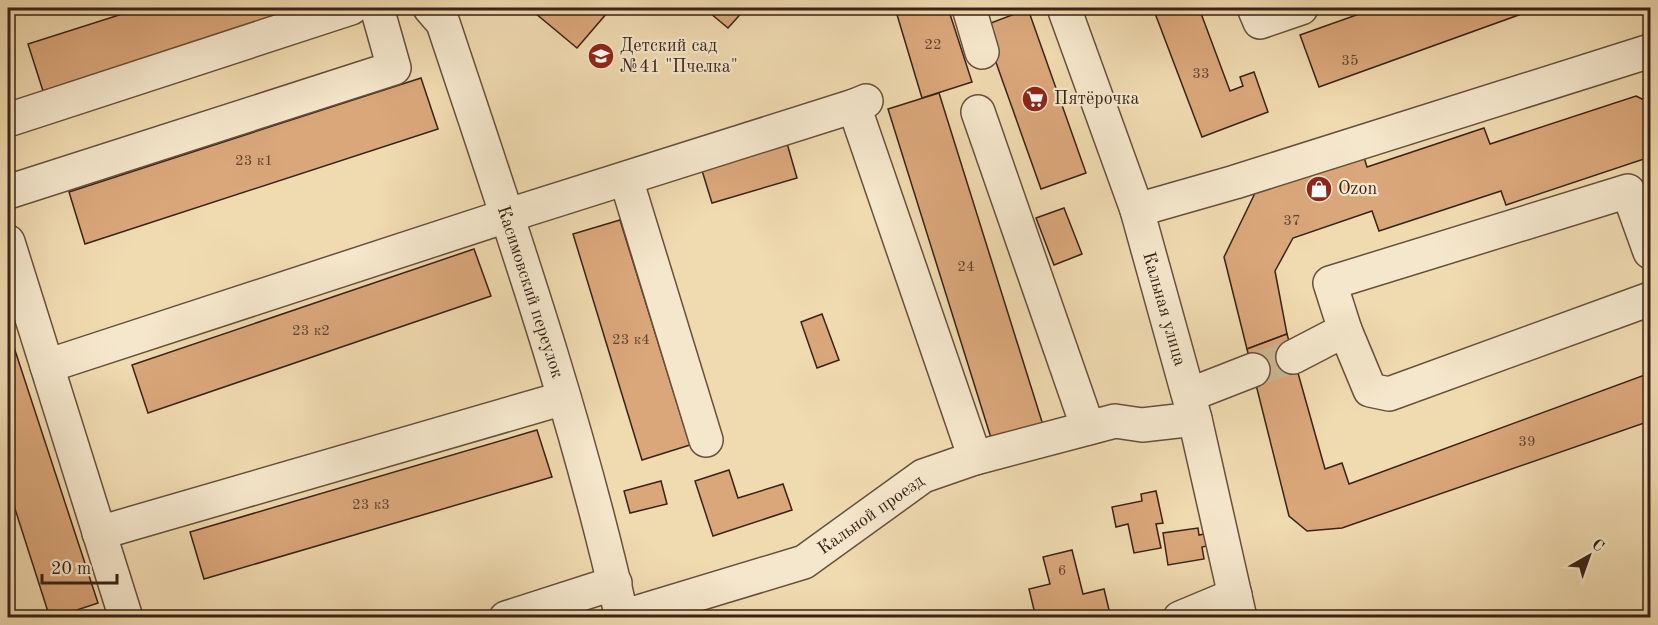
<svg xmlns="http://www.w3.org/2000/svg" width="1658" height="625" font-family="'Old Standard TT',serif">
  <rect width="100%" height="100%" fill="#f0dab0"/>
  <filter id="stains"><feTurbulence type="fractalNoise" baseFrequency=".00333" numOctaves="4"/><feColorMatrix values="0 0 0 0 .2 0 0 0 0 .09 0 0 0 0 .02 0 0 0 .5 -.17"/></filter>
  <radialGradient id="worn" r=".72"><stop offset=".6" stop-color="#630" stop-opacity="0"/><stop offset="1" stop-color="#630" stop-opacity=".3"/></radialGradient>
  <g fill="#daa77b" stroke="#392216" stroke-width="1.5">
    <path d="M141 8H300L43 91 28 44Z"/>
    <path d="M529 8H601L607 13 577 48Z"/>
    <path d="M704 8H746L728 28Z"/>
    <path d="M895 8H948L972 82 922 98Z"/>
    <path d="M1153 8H1199L1230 91 1243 86 1240 77 1254 72 1268 112 1202 137Z"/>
    <path d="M1376 8H1538L1319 87 1300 35Z"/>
    <path d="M1028 9 1086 173 1041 189 983 26Z"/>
    <path d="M421 78 438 129 85 244 69 192Z"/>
    <path d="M939 93 1043 425 992 441 888 109Z"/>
    <path d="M1636 96 1650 103V157L1506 205 1501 191 1379 231 1372 211 1293 238 1275 271 1287 334 1247 349 1224 257 1257 189 1363 154 1367 167 1484 128 1490 144Z"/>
    <path d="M782 126 797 178 712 203 696 151Z"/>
    <path d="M1064 208 1082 254 1054 265 1036 218Z"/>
    <path d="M620 220 690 445 642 460 573 234Z"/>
    <path d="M474 249 491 296 148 413 132 365Z"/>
    <path d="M822 314 839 360 817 368 801 322Z"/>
    <path d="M8 329 98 603 53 618H50L8 487Z"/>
    <path d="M1287 334 1325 469 1342 463 1349 484 1650 373V421L1342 528 1307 531 1289 516 1247 349Z"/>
    <path d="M537 430 552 477 204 579 190 532Z"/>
    <path d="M729 470 738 498 783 484 792 510 713 536 695 481Z"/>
    <path d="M661 481 667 504 630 513 624 491Z"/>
    <path d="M1156 491 1163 523 1156 524 1161 548 1134 553 1128 524 1116 527 1112 507 1142 501 1141 494Z"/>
    <path d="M1198 528 1199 535 1209 533 1211 545 1202 547 1204 559 1168 565 1163 533Z"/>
    <path d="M1072 550 1083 594 1104 589 1111 618H1036L1029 589 1050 584 1043 557Z"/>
  </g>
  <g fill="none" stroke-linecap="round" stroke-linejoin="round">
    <path stroke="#cbb591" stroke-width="33" stroke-dasharray="33 16" stroke-linecap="butt" d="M1253 370 1293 357"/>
    <defs>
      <g id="minor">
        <path d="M430 8 443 23C508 219 577 416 622 618"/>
        <path d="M969 8 982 52"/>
        <path d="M1064 8 1137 210 1195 419 1240 618"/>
        <path d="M1254 8 1260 22 1301 8"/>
        <path d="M866 101 854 106 975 458"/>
        <path d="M978 112 1088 428"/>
        <path d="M8 120 351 8"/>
        <path d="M626 179 706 440"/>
        <path d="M8 192 394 68 377 8"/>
        <path d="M1137 210 1235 182 1650 51"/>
        <path d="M8 242 126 618"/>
        <path d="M1345 330 1330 283 1628 191 1650 252"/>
        <path d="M1293 357 1345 330 1370 390 1389 394 1650 299"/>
        <path d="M47 366 506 216 854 106"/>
        <path d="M1189 395 1253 370"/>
        <path d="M99 533 564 398"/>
        <path d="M622 617 804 562 923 476 975 458 1115 421 1142 425 1195 419"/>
        <path d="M506 618 615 583"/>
        <path d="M1180 618 1235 595"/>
      </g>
    </defs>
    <use href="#minor" stroke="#67503c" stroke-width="36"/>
    <use href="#minor" stroke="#f5e7cc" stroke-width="33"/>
  </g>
  <defs>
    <symbol id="school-disc" viewBox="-11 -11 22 22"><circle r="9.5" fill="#8f2418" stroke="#f5e7cc"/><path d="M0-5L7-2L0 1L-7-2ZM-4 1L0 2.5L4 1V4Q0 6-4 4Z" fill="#fff"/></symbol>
    <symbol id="supermarket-disc" viewBox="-11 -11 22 22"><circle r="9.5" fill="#8f2418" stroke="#f5e7cc"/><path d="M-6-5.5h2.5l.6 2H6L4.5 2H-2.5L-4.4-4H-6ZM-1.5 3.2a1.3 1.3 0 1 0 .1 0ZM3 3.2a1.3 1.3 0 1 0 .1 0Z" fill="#fff"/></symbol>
    <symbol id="shop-disc" viewBox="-11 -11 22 22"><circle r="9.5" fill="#8f2418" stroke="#f5e7cc"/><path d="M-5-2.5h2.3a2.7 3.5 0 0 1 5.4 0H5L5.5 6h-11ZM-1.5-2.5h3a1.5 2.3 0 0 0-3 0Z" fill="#fff"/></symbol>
  </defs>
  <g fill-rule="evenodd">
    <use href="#school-disc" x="586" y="41" width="30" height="30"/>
    <use href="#supermarket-disc" x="1020" y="84" width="30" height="30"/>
    <use href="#shop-disc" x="1304" y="174" width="30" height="30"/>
  </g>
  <g text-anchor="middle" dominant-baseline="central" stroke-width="4.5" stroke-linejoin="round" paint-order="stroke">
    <g font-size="15" fill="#61432f">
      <text x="933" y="45">22</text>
      <text x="1350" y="61">35</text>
      <text x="1201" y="74">33</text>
      <text x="254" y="161">23 к1</text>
      <text x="1292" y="221">37</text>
      <text x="966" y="267">24</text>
      <text x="311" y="331">23 к2</text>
      <text x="631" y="340">23 к4</text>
      <text x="1527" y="442">39</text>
      <text x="371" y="505">23 к3</text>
      <text x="1062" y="571">6</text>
    </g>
    <g font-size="18" fill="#392216" stroke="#f5e7cc" text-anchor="start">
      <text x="620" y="46">Детский сад<tspan x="620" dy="21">№41 "Пчелка"</tspan></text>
      <text x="1054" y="99">Пятёрочка</text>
      <text x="1338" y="189">Ozon</text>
    </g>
    <g font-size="18" fill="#392216" stroke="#f5e7cc">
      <text transform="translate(530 292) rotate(72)">Касимовский переулок</text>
      <text transform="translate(1164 309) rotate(74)">Кальная улица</text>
      <text transform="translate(871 515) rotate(-35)">Кальной проезд</text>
    </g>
  </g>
  <rect width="1658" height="625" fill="none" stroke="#f0dab0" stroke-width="30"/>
  <rect x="9" y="9" width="1640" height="607" fill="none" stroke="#392216" stroke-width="3"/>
  <rect x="15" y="15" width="1628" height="595" fill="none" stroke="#392216" stroke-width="1.5"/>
  <g transform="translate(1589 556) rotate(40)" stroke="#f5e7cc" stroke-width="4.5" paint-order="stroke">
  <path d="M0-4.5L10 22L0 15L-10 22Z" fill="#392216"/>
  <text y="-9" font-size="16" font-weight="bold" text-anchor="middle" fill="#392216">С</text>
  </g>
  <path d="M42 574v9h75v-9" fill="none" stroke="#392216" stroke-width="3"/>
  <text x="51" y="574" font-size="18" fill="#392216" stroke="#f5e7cc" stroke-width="4.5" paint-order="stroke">20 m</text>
  <rect width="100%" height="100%" filter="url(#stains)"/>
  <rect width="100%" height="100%" fill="url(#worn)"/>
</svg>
